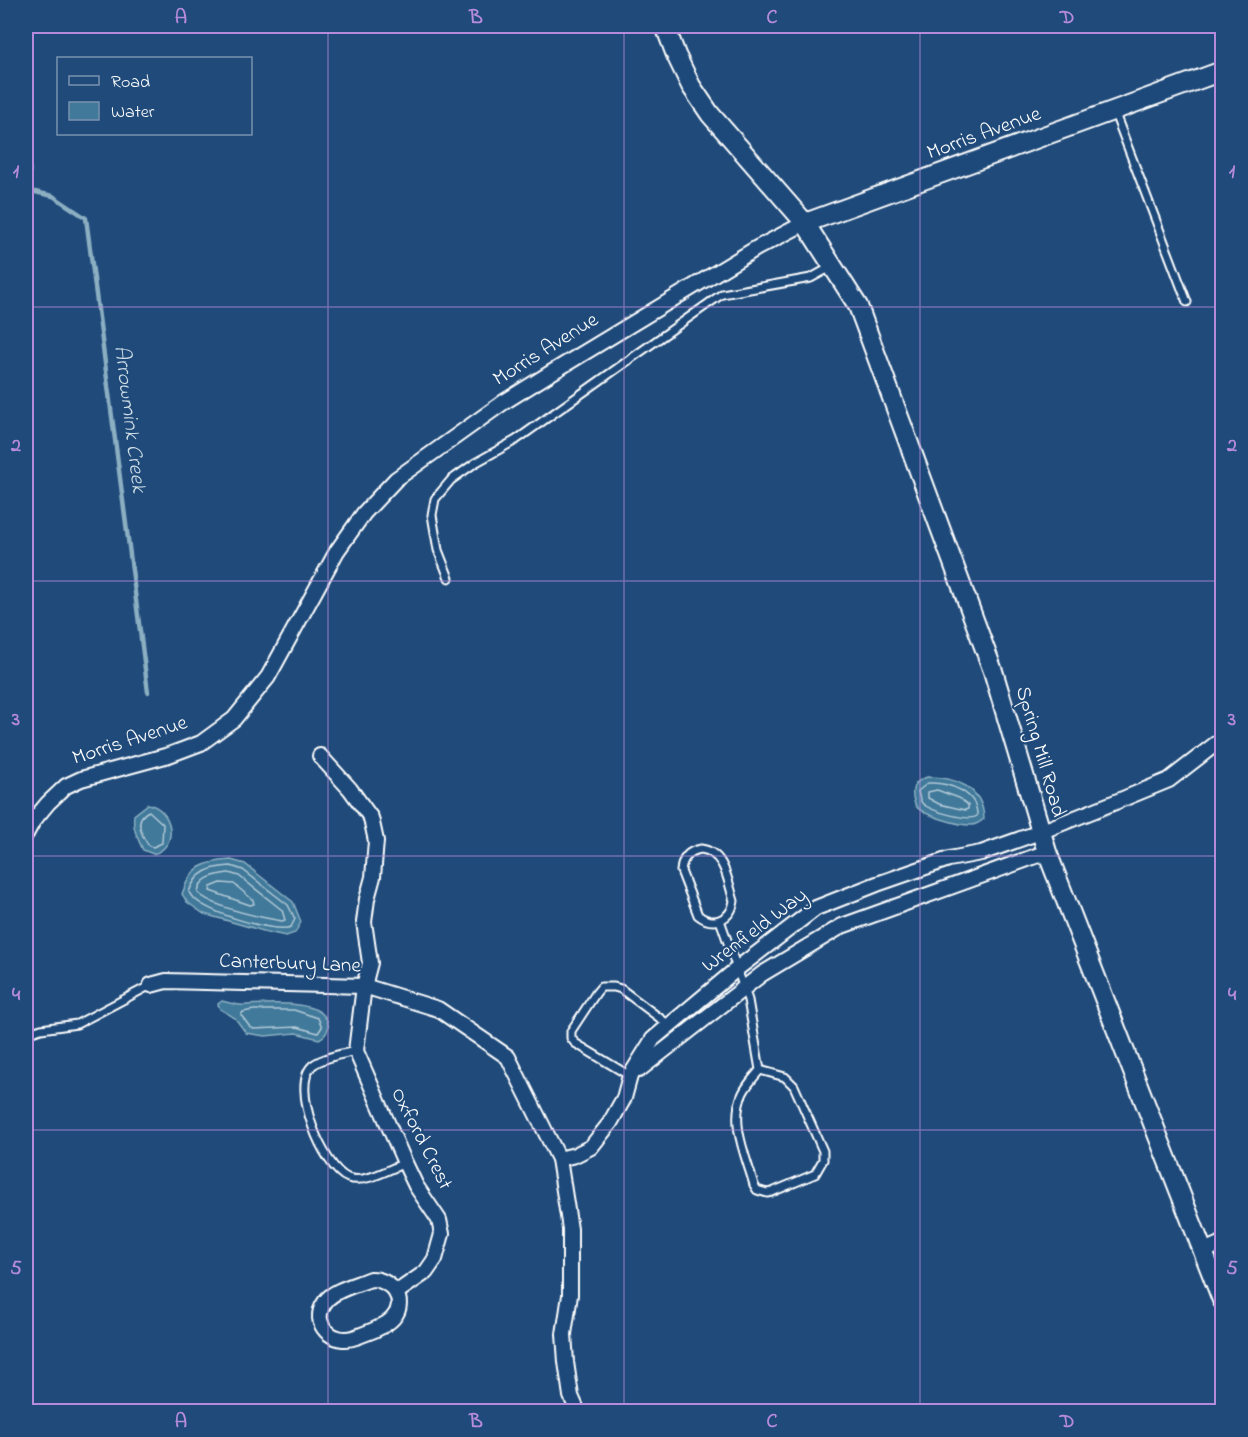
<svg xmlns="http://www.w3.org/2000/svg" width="1248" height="1437" font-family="'Indie Flower',sans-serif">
  <rect width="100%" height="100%" fill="#1f4a7a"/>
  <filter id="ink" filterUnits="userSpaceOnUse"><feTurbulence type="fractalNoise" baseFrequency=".0167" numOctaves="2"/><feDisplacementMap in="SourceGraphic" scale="12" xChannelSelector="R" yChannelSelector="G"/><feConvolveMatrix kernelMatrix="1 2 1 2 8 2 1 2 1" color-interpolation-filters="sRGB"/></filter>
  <g filter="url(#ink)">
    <g fill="#40799a" stroke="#8cafc2" stroke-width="1.5">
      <path d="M927 777C955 777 983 787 984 819 981 821 977 825 972 825 961 826 922 815 916 806 914 803 914 800 913 797 911 785 917 781 927 777Z"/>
      <path d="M148 804C173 809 180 847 153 854L143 850C138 839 132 828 134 815Z"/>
      <path d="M231 860 245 864 293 902 301 922 295 933 286 936 267 932 204 914 187 902 182 894C191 866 203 862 231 860Z"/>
      <path d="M222 1001C230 1003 238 1006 246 1005 265 1004 324 998 328 1024 329 1031 325 1036 319 1039L296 1033 265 1036 246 1033 235 1018 220 1009 218 1004Z"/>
    </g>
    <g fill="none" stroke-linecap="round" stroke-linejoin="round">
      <g stroke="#b3c9d7" stroke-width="1.5">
        <path d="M928 783C948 782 978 792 977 816 969 822 931 811 923 804 919 800 919 795 918 791Z"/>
        <path d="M937 790 959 798 968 805V809L965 810 939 804 928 798V792Z"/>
        <path d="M149 811 163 824 162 843 153 847 149 846C141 835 133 818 149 811Z"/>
        <path d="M231 866 243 870 288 905 295 919 291 927C275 934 195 910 189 892 196 871 211 867 231 866Z"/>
        <path d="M229 873 239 876 282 910 285 920 282 921C259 917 215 908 198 893 199 877 215 875 229 873Z"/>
        <path d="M221 883 234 884 253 900 254 904 250 905 210 891 211 887Z"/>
        <path d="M254 1010H294L318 1018 322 1027 318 1033 297 1027 254 1029 250 1027 241 1015 243 1012Z"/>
      </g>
      <path stroke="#8cafc2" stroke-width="4.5" d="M26 190 53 196 86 218 148 692"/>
      <defs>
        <g id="lane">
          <path d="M1114 111 1187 302"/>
          <path d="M26 169V171"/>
          <path d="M449 578 438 550 432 515 435 499 451 480 475 463 516 440 722 294 811 278 831 267"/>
          <path d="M701 849C725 852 728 882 734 901 731 920 713 927 698 915L681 871C682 859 688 851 701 849Z"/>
          <path d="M720 920 748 1000 760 1070C754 1077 747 1085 743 1093 729 1122 746 1156 754 1185L757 1190 767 1193 772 1192 815 1174 823 1160V1151L794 1086 785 1077 760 1070"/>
          <path d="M26 1034 41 1029 77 1024 151 985"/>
          <path d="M356 1051C343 1054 324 1057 313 1065 289 1085 323 1168 348 1178 365 1184 389 1169 405 1163"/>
          <path d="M630 1076 575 1043 571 1038V1031L596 993 601 987H614L621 989 669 1025"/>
        </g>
        <g id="street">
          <path d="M320 756 350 789 371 818 376 841 373 877 367 899 364 922 370 963 364 986 356 1051 405 1163 416 1186 439 1220 442 1234 435 1259 426 1272 397 1292"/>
          <path d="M26 834 33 821 48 803 66 786 81 779 169 755 201 743 234 719 268 677 337 551 364 513 396 479 504 402 549 374 757 248 805 223"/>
          <path d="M151 985 166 981 364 986 438 1009 508 1057 559 1159 570 1229V1295L564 1334 566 1362 571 1396 578 1412"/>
          <path d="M639 1070 762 974 842 926 1047 852"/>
          <path d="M559 1159 575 1155 591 1147 610 1123 624 1098 630 1076 653 1039 738 968 816 908 877 884 949 859 981 853 1040 832 1113 803 1169 780 1222 739"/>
          <path d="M1204 1251 1222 1243"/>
          <path d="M370 1279C390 1278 409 1300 393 1318 385 1327 367 1333 356 1337 334 1346 309 1324 325 1302 333 1290 356 1285 370 1279Z"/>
        </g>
        <g id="secondary">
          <path d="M665 26 676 55 691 86 710 114 805 223 858 306 993 671 1047 852 1222 1300"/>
          <path d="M805 223 1222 71"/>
        </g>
      </defs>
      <use href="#lane" stroke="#fff" stroke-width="11"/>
      <use href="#street" stroke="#fff" stroke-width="18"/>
      <use href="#secondary" stroke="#fff" stroke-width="22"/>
      <use href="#lane" stroke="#1f4a7a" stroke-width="7"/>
      <use href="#street" stroke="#1f4a7a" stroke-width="14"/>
      <use href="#secondary" stroke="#1f4a7a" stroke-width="18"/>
    </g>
  </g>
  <path fill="none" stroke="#b68bdc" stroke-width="1.5" stroke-opacity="0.55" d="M328 26V1412M624 26V1412M920 26V1412M26 307H1222M26 581H1222M26 856H1222M26 1130H1222"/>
  <g text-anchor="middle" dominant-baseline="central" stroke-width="4.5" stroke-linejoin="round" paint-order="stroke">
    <g font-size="21" fill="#fff" stroke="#1f4a7a">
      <text transform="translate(984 134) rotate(-20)">Morris Avenue</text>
      <text transform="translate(546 350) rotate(-32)">Morris Avenue</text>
      <text transform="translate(130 741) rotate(-18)">Morris Avenue</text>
      <text transform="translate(1040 752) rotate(74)">Spring Mill Road</text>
      <text transform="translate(755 931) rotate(-37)">Wrenfield Way</text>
      <text transform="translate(290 964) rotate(2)">Canterbury Lane</text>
      <text transform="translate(421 1139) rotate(63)">Oxford Crest</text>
    </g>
    <g font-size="22" font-style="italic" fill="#cfdee6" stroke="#1f4a7a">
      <text transform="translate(129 419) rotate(83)">Arrowmink Creek</text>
    </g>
  </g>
  <rect width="1248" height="1437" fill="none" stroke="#1f4a7a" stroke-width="66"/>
  <rect x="57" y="57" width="195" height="78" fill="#1f4a7a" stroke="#7992af" stroke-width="1.5"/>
  <rect x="69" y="76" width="30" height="9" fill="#1f4a7a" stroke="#7992af" stroke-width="1.5"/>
  <text x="111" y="87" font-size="18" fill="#ffffff">Road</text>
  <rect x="69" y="102" width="30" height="18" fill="#40799a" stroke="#7992af" stroke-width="1.5"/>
  <text x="111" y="117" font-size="18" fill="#ffffff">Water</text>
  <rect x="33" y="33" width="1182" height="1371" fill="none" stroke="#b68bdc" stroke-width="2"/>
  <g font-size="20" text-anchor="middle" font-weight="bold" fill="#b68bdc">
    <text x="181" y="23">A</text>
    <text x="476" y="23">B</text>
    <text x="772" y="23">C</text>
    <text x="1067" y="23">D</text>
    <text x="16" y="177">1</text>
    <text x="1232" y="177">1</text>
    <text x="16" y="451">2</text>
    <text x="1232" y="451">2</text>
    <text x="16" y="725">3</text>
    <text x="1232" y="725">3</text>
    <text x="16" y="1000">4</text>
    <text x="1232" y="1000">4</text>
    <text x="16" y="1274">5</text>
    <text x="1232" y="1274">5</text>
    <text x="181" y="1427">A</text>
    <text x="476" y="1427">B</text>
    <text x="772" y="1427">C</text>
    <text x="1067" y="1427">D</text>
  </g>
</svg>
